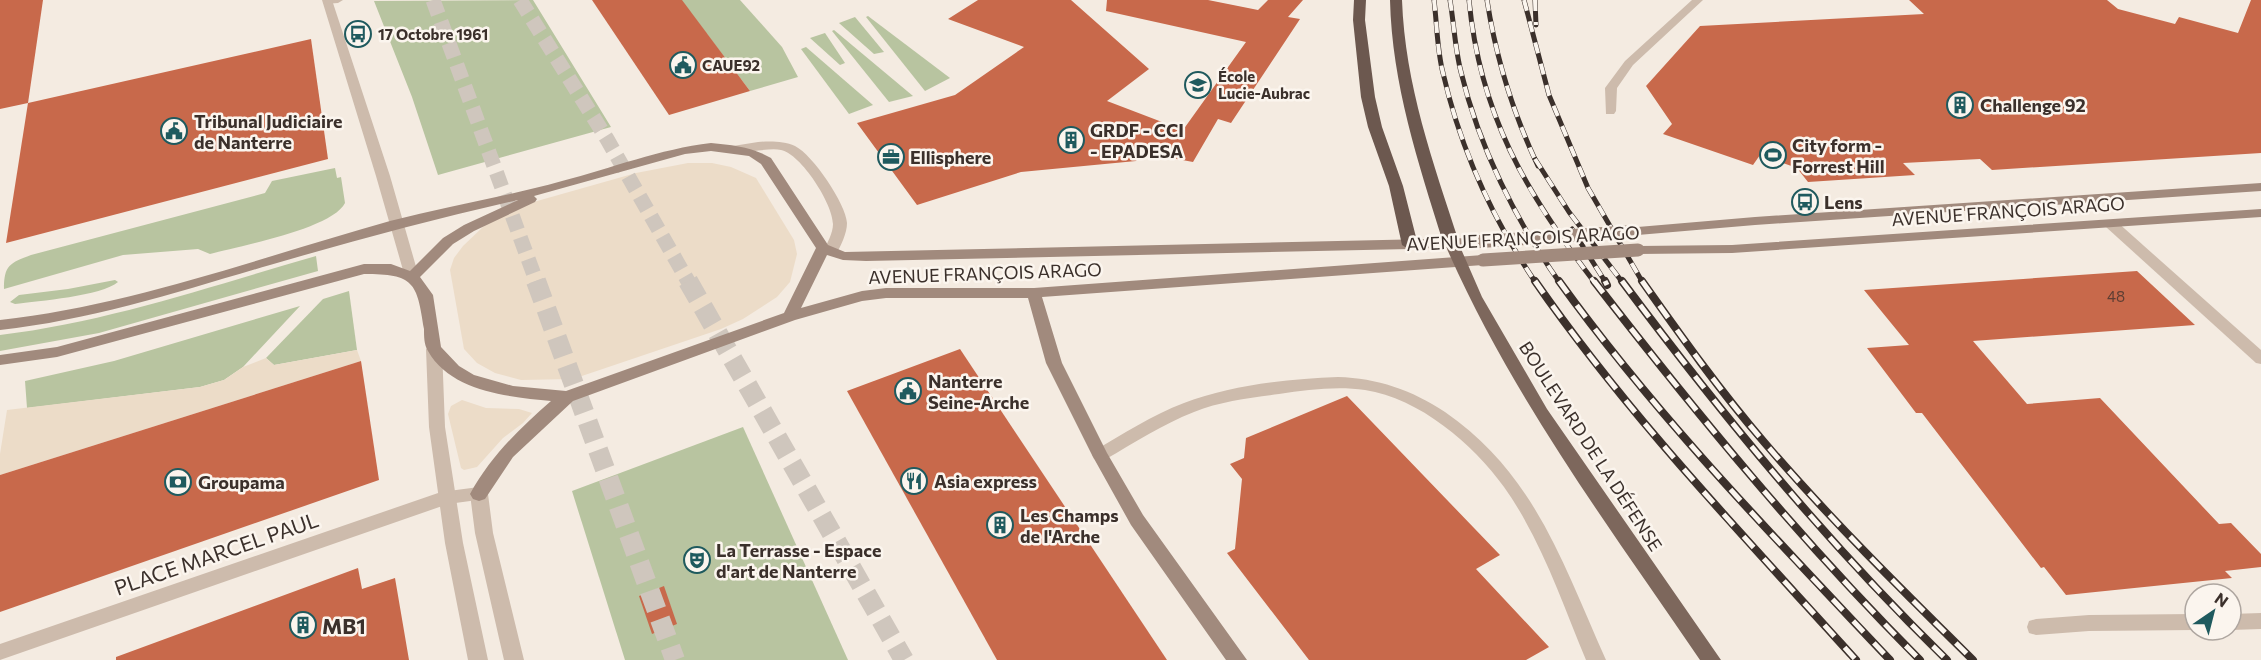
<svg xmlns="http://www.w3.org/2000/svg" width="2261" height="660" font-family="Commissioner,sans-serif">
  <rect width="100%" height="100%" fill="#f4ebe1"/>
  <g fill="#b8c4a0">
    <path d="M533 0 611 127 438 175 412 97 374 1Z"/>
    <path d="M681 0H740L782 47 798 77 750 91Z"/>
    <path d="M868 16 950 78 925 91 866 17Z"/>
    <path d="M855 17 884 52 874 54 839 23Z"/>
    <path d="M834 30 913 96 889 102 832 31Z"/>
    <path d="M825 33 845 63 840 65 810 38Z"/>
    <path d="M806 47 873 105 849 114 801 49Z"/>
    <path d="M335 168 337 178 341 177 345 203C332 229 239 246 210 254L198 249 123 255 4 289C4 265 10 263 31 255L265 193 272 181Z"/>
    <path d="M316 256 318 271 99 333 0 351V335C108 322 212 286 316 256Z"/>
    <path d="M115 280 118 282C102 296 38 301 15 304L10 302 19 295 68 289Z"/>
    <path d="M349 291 357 350 274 365 266 358 323 299Z"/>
    <path d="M300 306 243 367 224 380 200 387 27 408 25 381 114 361Z"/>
    <path d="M743 427 848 660H625L572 491Z"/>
  </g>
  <g fill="#ecdcc8">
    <path d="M688 163H712L731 167 756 178 794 240 797 254 790 282 777 297 743 319 721 329 573 379 521 380 495 373 477 363 464 349 450 270 454 258 463 246 485 225 523 205 636 173Z"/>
    <path d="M357 350 361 361 0 475V454L7 410 200 387 224 380 243 367 266 358 274 365Z"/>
    <path d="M462 400 486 408 519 409 532 413 523 423 503 438 477 467 464 470 461 468 448 414 451 406Z"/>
  </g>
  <g fill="#c8694b">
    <path d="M0 0H43L28 103 0 109Z"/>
    <path d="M592 0H682L750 91 669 115Z"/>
    <path d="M978 0H1071L1149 69 1107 101 1183 130 1246 42 1106 11 1107 0H1208L1258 10 1268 0H1303L1288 17 1300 19 1231 123 1218 119 1193 162 1177 159 1146 146 1136 161 1021 172 917 205 857 123 955 95 1024 47 948 19Z"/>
    <path d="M1909 0H2107L2118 9 2175 24 2179 17 2238 33 2251 0H2261V153L1992 170 1980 159 1903 163 1915 175 1808 182 1797 168 1760 155 1753 165 1663 134 1672 124 1646 86 1700 26 1924 14Z"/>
    <path d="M311 39 328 159 6 243 28 103Z"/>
    <path d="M2137 271 2195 325 1973 341 2027 404 2100 398 2219 524 2231 523 2261 554V567L2225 571 2232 578 2066 595 2044 567 2041 568 1922 413H1916L1867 348 1909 345 1864 290Z"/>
    <path d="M960 349 1167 660H997L847 391Z"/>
    <path d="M361 361 379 480 0 612V475Z"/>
    <path d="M1347 396 1500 555 1476 569 1549 647 1526 660H1309L1227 553 1235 549 1242 479 1230 464 1244 458 1246 438Z"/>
    <path d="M358 568 362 589 395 578 409 660H116V657Z"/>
    <path d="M664 586 677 624 652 634 639 596Z"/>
  </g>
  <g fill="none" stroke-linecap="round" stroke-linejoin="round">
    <g stroke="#cfc6bd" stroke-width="15" stroke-dasharray="15 8" stroke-linecap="butt">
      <path d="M433 0 537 283"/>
      <path d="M520 0 607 139 689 283"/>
    </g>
    <g stroke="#cfc6bd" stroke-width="20" stroke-dasharray="20 10" stroke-linecap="butt">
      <path d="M536 281 675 660"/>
      <path d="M688 281 904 660"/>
    </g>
    <g fill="#cdbbac" fill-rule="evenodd">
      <path d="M324 0H343L338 3 324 4Z"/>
      <path d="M1692 0H1703L1633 65 1617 88 1616 111 1614 114H1606L1605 88 1625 61Z"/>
      <path d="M758 142C770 141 784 141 795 146 813 155 846 204 847 223 847 233 841 246 836 254H826L824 251C827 243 833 233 833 224 833 204 801 154 781 150 767 147 739 156 731 149L733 146Z"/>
      <path d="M2111 220 2116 221 2261 350V364L2256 363 2106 227 2104 224Z"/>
      <path d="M1338 377C1377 378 1412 390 1445 412 1535 474 1563 564 1606 660H1586C1562 602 1541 539 1504 487 1473 444 1419 398 1365 390 1336 386 1307 390 1279 394 1250 398 1221 401 1194 412 1163 424 1134 443 1106 459L1100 461 1094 459 1092 455 1094 451C1123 434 1152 415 1184 403 1231 385 1287 379 1338 377Z"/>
      <path d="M479 487 485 489 488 494 493 533 524 660H504L475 533 470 494 473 489Z"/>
    </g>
    <g fill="#cdbbac" fill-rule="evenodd">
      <path d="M479 487 485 489 488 494 485 499 448 504 0 660V644L441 492Z"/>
      <path d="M2261 613V629L2231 630V614Z"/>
      <path d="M2195 614V630L2089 631 2036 635 2029 633 2027 627 2029 621 2036 619 2089 615Z"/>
    </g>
    <g fill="#cdbbac" fill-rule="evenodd">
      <path d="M322 0H332L390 176 419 277 417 280 412 282 405 277 376 176Z"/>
      <path d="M434 344 442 349 445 427 463 543 488 660H468L445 543 429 427 426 349Z"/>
    </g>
    <g fill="#a18a7d" fill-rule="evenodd">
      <path d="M711 143C733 145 752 147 771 158L828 245 845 252 1473 238 1480 242 1473 246 1410 249 866 261 843 260 827 255 801 308 862 291 886 288H1034L1483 255 1490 260 1483 265 1042 297 1062 363 1107 453 1143 515 1247 660H1226L1131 525 1092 455 1046 363 1028 298H886L862 301 795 320 573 401 513 457 485 499 479 501 473 499 470 494C491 456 519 429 551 401 510 397 451 392 428 351 424 345 424 336 424 329 417 282 414 274 364 274L57 357 0 365V355L57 347 364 264H391L410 271 443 238 464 225 518 200C434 219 352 241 270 265 181 291 93 320 0 330V320C133 305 261 257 390 221 447 206 505 197 562 181 612 168 660 149 711 143ZM711 151 749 156 761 164 816 248 784 313 566 391 513 386 474 375 459 366 441 347 433 295 420 277 453 244 474 231 535 202 537 199 534 196 685 154Z"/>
      <path d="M2261 183V191L1755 225 1626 236 1619 232 1626 228 1755 217Z"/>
      <path d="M2261 209V217L1732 253 1638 254 1631 250 1638 246 1732 245Z"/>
    </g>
    <path fill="#7d675c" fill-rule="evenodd" d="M1451 238 1458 242 1482 297 1547 409 1721 660H1700C1608 525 1509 393 1444 242Z"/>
    <g fill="#6c584f" fill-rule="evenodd">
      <path d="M1354 0H1366L1365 20 1375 97 1382 127 1403 186 1418 245 1410 250 1402 245 1389 186 1368 127 1361 97 1353 20Z"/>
      <path d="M1390 0H1402C1405 85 1433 162 1459 242L1451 247 1443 242C1418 162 1392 84 1390 0Z"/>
    </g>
    <defs>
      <g id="rail-far1">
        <path d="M1434 0C1437 24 1437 50 1443 73 1460 147 1493 220 1536 283"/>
        <path d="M1450 0C1454 24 1455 49 1461 72 1479 147 1516 221 1560 283"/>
        <path d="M1469 0C1480 115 1526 193 1595 283"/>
        <path d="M1487 0C1496 58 1513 113 1538 166"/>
        <path d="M1524 0 1549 95 1588 188 1643 283"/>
        <path d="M1535 0 1536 25"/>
        <path d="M1535 159 1569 212 1623 283"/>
        <path d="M1572 229 1606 283"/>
      </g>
      <g id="rail">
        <path d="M1535 281C1630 418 1745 537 1856 660"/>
        <path d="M1559 281C1657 417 1775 538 1890 660"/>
        <path d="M1594 281C1696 413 1802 542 1920 660"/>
        <path d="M1605 281 1607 285"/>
        <path d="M1622 281C1722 415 1827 543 1947 660"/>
        <path d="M1642 281C1681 336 1720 391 1764 442 1829 518 1901 589 1973 660"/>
      </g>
    </defs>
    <use href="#rail-far1" stroke="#3b302b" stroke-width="5"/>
    <use href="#rail" stroke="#3b302b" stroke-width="8"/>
    <use href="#rail-far1" stroke="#fbf5ee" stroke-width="4" stroke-dasharray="11" stroke-linecap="butt"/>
    <use href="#rail" stroke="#fbf5ee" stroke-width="5" stroke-dasharray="15" stroke-linecap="butt"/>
    <g stroke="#a18a7d" stroke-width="13">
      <path d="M1473 242 1626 232"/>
      <path d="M1483 260 1638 250"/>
    </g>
  </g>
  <defs>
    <symbol id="bus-ring" viewBox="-11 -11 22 22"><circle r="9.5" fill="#fbf5ee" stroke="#1f5a5e" stroke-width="1.5"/><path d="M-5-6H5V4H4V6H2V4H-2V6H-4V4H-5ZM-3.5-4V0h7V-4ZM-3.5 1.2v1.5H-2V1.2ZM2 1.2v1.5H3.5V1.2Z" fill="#1f5a5e"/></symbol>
    <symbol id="civic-ring" viewBox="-11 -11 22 22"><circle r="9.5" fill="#fbf5ee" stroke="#1f5a5e" stroke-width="1.5"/><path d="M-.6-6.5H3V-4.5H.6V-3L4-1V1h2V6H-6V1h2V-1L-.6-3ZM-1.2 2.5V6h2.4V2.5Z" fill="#1f5a5e"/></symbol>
    <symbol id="school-ring" viewBox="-11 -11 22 22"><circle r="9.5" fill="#fbf5ee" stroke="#1f5a5e" stroke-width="1.5"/><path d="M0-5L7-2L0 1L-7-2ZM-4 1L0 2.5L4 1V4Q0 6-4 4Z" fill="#1f5a5e"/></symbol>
    <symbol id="building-ring" viewBox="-11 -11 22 22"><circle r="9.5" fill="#fbf5ee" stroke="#1f5a5e" stroke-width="1.5"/><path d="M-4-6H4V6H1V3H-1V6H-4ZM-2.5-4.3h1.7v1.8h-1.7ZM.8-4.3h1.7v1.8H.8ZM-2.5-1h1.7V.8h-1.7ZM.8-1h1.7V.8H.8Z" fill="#1f5a5e"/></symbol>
    <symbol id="stadium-ring" viewBox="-11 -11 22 22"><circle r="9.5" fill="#fbf5ee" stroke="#1f5a5e" stroke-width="1.5"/><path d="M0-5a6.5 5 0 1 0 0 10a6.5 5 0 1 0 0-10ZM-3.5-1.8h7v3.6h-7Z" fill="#1f5a5e"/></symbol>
    <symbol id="office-ring" viewBox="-11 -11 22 22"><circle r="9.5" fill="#fbf5ee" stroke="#1f5a5e" stroke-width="1.5"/><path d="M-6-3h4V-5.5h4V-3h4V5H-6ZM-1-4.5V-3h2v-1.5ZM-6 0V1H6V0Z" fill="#1f5a5e"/></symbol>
    <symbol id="restaurant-ring" viewBox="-11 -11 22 22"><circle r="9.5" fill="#fbf5ee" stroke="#1f5a5e" stroke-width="1.5"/><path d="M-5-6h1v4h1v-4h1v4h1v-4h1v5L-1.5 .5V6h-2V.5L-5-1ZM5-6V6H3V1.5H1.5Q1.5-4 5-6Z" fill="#1f5a5e"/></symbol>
    <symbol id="bank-ring" viewBox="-11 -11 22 22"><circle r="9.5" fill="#fbf5ee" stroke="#1f5a5e" stroke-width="1.5"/><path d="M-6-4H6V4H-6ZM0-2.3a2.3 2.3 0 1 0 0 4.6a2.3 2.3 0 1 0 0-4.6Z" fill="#1f5a5e"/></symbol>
    <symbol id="theatre-ring" viewBox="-11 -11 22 22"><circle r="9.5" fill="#fbf5ee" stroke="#1f5a5e" stroke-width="1.5"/><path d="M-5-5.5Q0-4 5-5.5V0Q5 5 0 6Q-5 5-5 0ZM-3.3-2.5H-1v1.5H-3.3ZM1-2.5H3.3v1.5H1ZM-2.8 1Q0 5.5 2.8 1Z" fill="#1f5a5e"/></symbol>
  </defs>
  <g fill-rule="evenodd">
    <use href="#bus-ring" x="343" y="19" width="30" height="30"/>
    <use href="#civic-ring" x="668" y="50" width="30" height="30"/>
    <use href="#school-ring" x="1183" y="70" width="30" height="30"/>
    <use href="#building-ring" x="1945" y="90" width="30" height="30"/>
    <use href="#civic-ring" x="159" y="116" width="30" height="30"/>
    <use href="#building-ring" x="1056" y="125" width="30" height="30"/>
    <use href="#stadium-ring" x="1758" y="140" width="30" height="30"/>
    <use href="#office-ring" x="876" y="142" width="30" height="30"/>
    <use href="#bus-ring" x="1790" y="187" width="30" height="30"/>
    <use href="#civic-ring" x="893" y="376" width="30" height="30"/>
    <use href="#restaurant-ring" x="899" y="466" width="30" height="30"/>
    <use href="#bank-ring" x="163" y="467" width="30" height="30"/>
    <use href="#building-ring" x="985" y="510" width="30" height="30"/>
    <use href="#theatre-ring" x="682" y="545" width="30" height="30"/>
    <use href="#building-ring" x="288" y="610" width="30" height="30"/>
  </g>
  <g text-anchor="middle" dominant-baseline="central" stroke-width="5" stroke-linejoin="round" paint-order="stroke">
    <g font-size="15" font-weight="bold" fill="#3b302b" stroke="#fbf5ee" text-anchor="start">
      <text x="378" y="34">17 Octobre 1961</text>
      <text x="702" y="65">CAUE92</text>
      <text x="1218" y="76">École<tspan x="1218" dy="17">Lucie-Aubrac</tspan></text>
    </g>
    <g font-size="15" fill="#5e3e33">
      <text x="2116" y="296">48</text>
    </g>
    <g font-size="18" font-weight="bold" fill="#3b302b" stroke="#fbf5ee" text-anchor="start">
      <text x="1980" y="105">Challenge 92</text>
      <text x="194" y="121">Tribunal Judiciaire<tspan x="194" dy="21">de Nanterre</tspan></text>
      <text x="1090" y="130">GRDF - CCI<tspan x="1090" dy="21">- EPADESA</tspan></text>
      <text x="1792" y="145">City form -<tspan x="1792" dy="21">Forrest Hill</tspan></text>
      <text x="910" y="157">Ellisphere</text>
      <text x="1824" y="202">Lens</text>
      <text x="928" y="381">Nanterre<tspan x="928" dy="21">Seine-Arche</tspan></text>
      <text x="934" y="481">Asia express</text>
      <text x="198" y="482">Groupama</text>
      <text x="1020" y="515">Les Champs<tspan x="1020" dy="21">de l'Arche</tspan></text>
      <text x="716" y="550">La Terrasse - Espace<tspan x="716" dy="21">d'art de Nanterre</tspan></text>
    </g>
    <g font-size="18" fill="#3b302b" stroke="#fbf5ee">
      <text transform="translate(2008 211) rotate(-4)">AVENUE FRANÇOIS ARAGO</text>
      <text transform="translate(1523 238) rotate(-3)">AVENUE FRANÇOIS ARAGO</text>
      <text transform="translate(985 273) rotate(-2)">AVENUE FRANÇOIS ARAGO</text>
      <text transform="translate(1591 446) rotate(57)">BOULEVARD DE LA DÉFENSE</text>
    </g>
    <g font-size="21" fill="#3b302b" stroke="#fbf5ee">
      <text transform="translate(216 553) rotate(-19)">PLACE MARCEL PAUL</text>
    </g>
    <g font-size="21" font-weight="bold" fill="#3b302b" stroke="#fbf5ee" text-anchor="start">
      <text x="322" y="625">MB1</text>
    </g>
  </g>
  <g transform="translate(2213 612) rotate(35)"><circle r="28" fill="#fbf5ee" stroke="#aea6a0" stroke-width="1.5"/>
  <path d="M0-4.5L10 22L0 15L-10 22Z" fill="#1f5a5e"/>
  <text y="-9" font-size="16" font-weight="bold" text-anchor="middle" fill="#3b302b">N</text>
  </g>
</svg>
